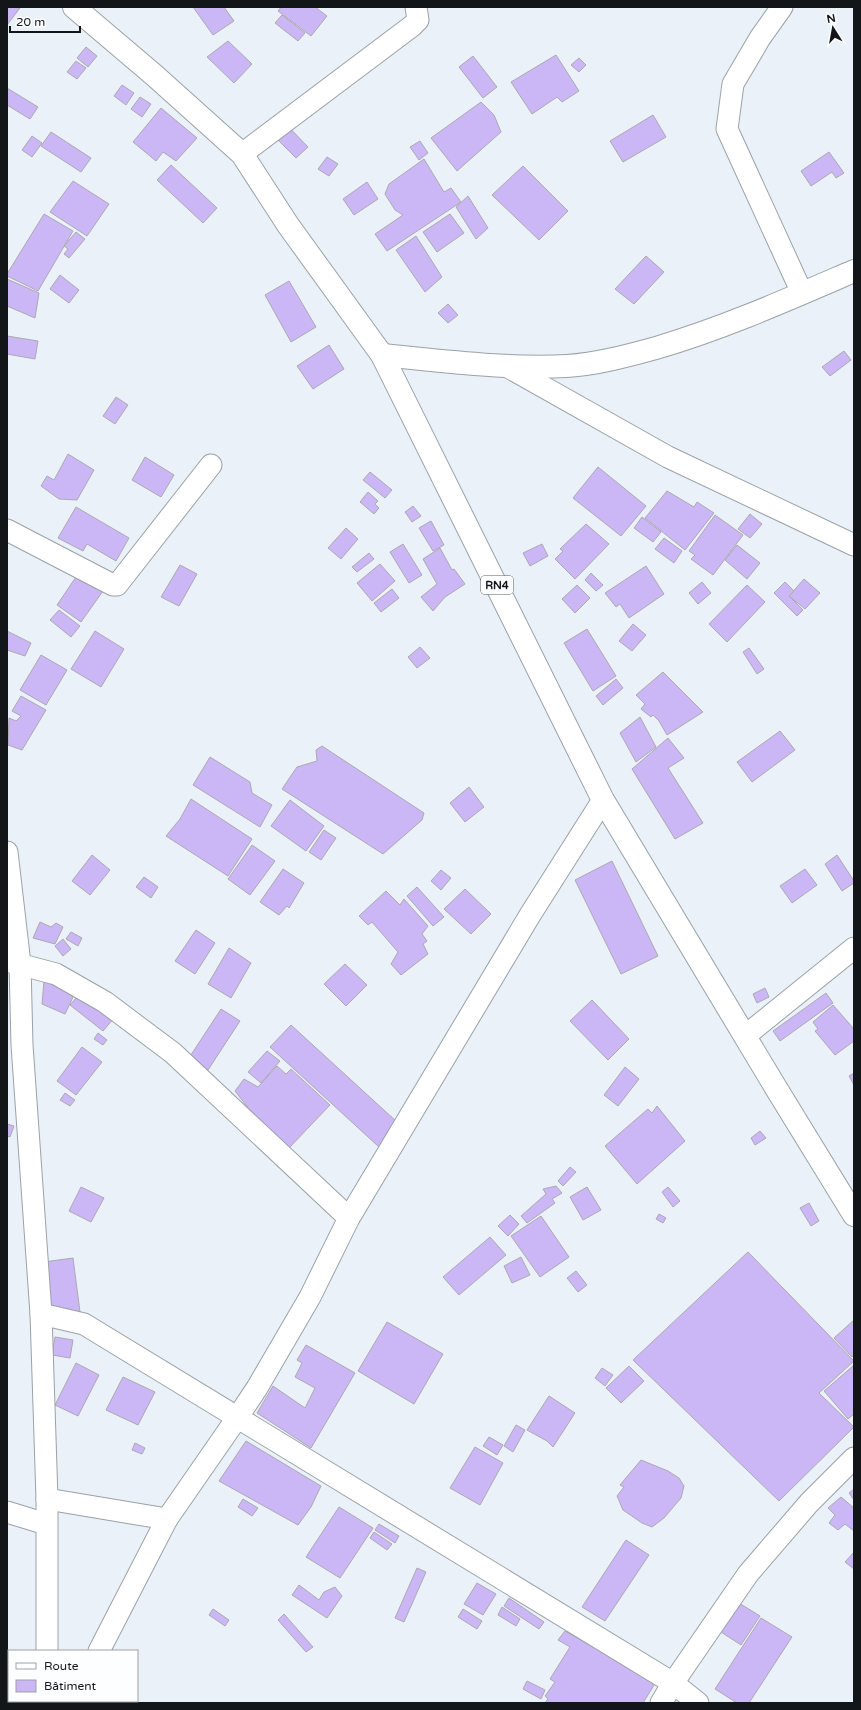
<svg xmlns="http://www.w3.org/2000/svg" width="861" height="1710" font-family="'Varela Round',sans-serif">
  <rect width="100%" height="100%" fill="#eaf1f8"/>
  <g fill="#cbb6f6" stroke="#aca9b1">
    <path d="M7 7 20 8 7 25Z"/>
    <path d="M193 7H224L234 21 213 35Z"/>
    <path d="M281 7H315L327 16 311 36 278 11Z"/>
    <path d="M282 15 305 33 298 41 275 23Z"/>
    <path d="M228 41 252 64 234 83 207 57Z"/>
    <path d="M86 47 97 56 88 67 77 58Z"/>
    <path d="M556 55 579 91 562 102 557 97 532 114 511 82Z"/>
    <path d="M473 56 497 87 483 98 459 67Z"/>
    <path d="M579 58 586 65 579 72 571 65Z"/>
    <path d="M76 61 86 68 77 79 67 72Z"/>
    <path d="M122 85 134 93 126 105 114 96Z"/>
    <path d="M7 88 38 107 30 119 7 105Z"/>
    <path d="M140 97 151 104 142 117 131 109Z"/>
    <path d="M481 102 494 115 501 132 457 171 431 138Z"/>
    <path d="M161 108 197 138 176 161 163 152 156 161 133 142Z"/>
    <path d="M653 115 666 137 623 162 610 141Z"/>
    <path d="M282 120 308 147 296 158 272 134Z"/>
    <path d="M51 132 91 158 81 172 41 146Z"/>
    <path d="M32 136 42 143 32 157 22 150Z"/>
    <path d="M420 141 428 153 419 160 410 147Z"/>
    <path d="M829 152 844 173 836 178 832 172 811 186 801 171Z"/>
    <path d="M327 157 338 164 329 176 318 169Z"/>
    <path d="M424 159 444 192 451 188 461 202 387 251 375 234 403 215 395 210 385 194 389 184Z"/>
    <path d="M171 165 217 208 203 223 157 180Z"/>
    <path d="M523 166 568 211 539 240 492 195Z"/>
    <path d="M73 181 109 204 87 236 50 212Z"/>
    <path d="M367 182 378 199 354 215 343 199Z"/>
    <path d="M468 196 488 228 476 239 456 207Z"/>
    <path d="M44 214 73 231 38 291 7 276V274Z"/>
    <path d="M450 214 464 233 437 252 423 232Z"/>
    <path d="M76 232 85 239 69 258 64 254 68 249 64 246Z"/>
    <path d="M416 236 442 277 425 292 396 250Z"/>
    <path d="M646 256 664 272 634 304 615 289Z"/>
    <path d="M60 275 79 290 69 303 50 289Z"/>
    <path d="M7 279 39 293 35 318 7 306Z"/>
    <path d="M289 281 316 327 291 342 265 295Z"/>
    <path d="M448 304 458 315 448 323 438 313Z"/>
    <path d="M7 336 38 341 35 359 7 354Z"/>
    <path d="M329 345 344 369 313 389 297 366Z"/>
    <path d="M844 351 851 360 830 376 822 367Z"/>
    <path d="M116 397 128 405 115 424 103 416Z"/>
    <path d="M68 454 94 470 77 500 59 499 41 486 47 476 54 480Z"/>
    <path d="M145 457 174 475 161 497 132 480Z"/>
    <path d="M598 467 646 506 621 536 573 498Z"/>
    <path d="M370 472 392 490 385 498 363 480Z"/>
    <path d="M667 491 694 507 697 502 714 513 685 550 645 518Z"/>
    <path d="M368 492 378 501 375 504 379 508 374 514 360 502Z"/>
    <path d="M413 506 421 516 412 522 405 512Z"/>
    <path d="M76 507 129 538 116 561 87 544 83 551 58 538Z"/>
    <path d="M750 514 762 524 750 538 738 529Z"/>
    <path d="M715 515 743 535 713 575 691 559 695 555 689 551Z"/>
    <path d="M642 517 661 532 653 542 634 528Z"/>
    <path d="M431 521 444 545 433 551 419 528Z"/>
    <path d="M586 524 609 544 575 579 555 559 563 551 560 549Z"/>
    <path d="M346 528 358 539 341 559 328 548Z"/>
    <path d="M664 538 682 551 674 563 655 549Z"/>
    <path d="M403 544 422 575 409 583 390 552Z"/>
    <path d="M542 544 548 556 530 566 523 553Z"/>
    <path d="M737 545 760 563 747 579 725 560Z"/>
    <path d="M440 548 452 570 454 569 465 584 445 597 433 611 421 597 437 584 423 559Z"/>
    <path d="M369 553 374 559 357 572 352 567Z"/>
    <path d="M380 564 395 581 372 601 357 583Z"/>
    <path d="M180 565 197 574 179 606 161 597Z"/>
    <path d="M646 566 664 594 629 618 620 604 616 607 605 593Z"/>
    <path d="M591 573 603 585 596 591 585 580Z"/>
    <path d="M78 574 103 591 81 622 57 605Z"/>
    <path d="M804 579 820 593 805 609 789 596Z"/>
    <path d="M702 582 711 593 698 604 689 593Z"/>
    <path d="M785 582 794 591 789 596 803 610 797 616 774 593Z"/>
    <path d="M577 585 590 598 575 613 562 599Z"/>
    <path d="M747 585 765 602 727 642 709 624Z"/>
    <path d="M392 589 399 598 381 612 374 603Z"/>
    <path d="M59 610 80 626 71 637 50 620Z"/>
    <path d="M633 624 646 635 632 651 619 641Z"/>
    <path d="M587 629 616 676 593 691 564 643Z"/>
    <path d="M7 631 31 643 25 656 7 650Z"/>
    <path d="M95 631 124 649 101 687 71 669Z"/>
    <path d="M420 647 430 658 417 668 408 657Z"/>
    <path d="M749 648 764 669 757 674 743 652Z"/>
    <path d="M41 655 67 670 46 705 20 690Z"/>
    <path d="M663 672 703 712 667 735 659 721 653 715 651 717 641 709 645 704 636 695Z"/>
    <path d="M616 679 623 688 603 705 596 696Z"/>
    <path d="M21 696 46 710 22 750 8 745 9 718 16 721 21 716 12 711Z"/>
    <path d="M640 717 656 747 636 762 620 733Z"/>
    <path d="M780 731 795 750 752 782 737 762Z"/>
    <path d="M668 738 684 758 668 768 703 823 675 839 632 769Z"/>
    <path d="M322 746 424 813 422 820 383 854 282 789 297 767 317 761 316 750Z"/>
    <path d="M210 757 250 782 252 793 272 805 260 827 193 785Z"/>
    <path d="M469 787 484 807 465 822 450 803Z"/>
    <path d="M191 799 252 839 228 876 166 836 180 819Z"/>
    <path d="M290 800 324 826 306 851 271 826Z"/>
    <path d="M324 830 336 838 321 860 309 852Z"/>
    <path d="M252 845 275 861 250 895 228 879Z"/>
    <path d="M92 855 110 870 90 895 72 881Z"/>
    <path d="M837 855 854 881V883L842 891 825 864Z"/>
    <path d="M612 861 658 956 621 974 575 880Z"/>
    <path d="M283 869 304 883 289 908 287 906 279 915 260 902Z"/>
    <path d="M805 869 817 885 792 903 780 886Z"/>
    <path d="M441 870 451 878 441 890 431 881Z"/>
    <path d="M144 877 158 887 151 898 136 887Z"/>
    <path d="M417 887 444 917 433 926 407 896Z"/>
    <path d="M465 889 491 914 471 934 444 909Z"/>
    <path d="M386 891 400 905 404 899 428 926 422 934 427 941 423 944 428 954 401 975 391 964 398 952 372 922 368 925 359 916Z"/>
    <path d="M40 922 51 927 56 923 63 927 55 944 33 938Z"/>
    <path d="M196 930 215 943 195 974 175 961Z"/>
    <path d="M71 932 82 938 78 946 66 939Z"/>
    <path d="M63 939 71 949 63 956 55 946Z"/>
    <path d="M229 948 251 963 231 998 208 984Z"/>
    <path d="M345 964 367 985 346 1006 324 984Z"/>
    <path d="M44 981 74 995 65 1014 42 1004Z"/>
    <path d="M765 988 769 997 757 1003 753 994Z"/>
    <path d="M81 992 114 1018 103 1031 70 1005Z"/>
    <path d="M826 993 833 1003 780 1041 773 1031Z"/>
    <path d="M592 1000 629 1039 608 1060 570 1021Z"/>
    <path d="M833 1005 854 1029V1041L835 1055 815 1031 818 1029 813 1022Z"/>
    <path d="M221 1009 240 1021 208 1070 189 1058Z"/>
    <path d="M291 1025 397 1122 379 1147 270 1047Z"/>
    <path d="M98 1033 107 1040 103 1045 94 1039Z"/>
    <path d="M82 1047 102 1062 76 1095 57 1081Z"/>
    <path d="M267 1051 280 1061 261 1083 248 1072Z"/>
    <path d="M277 1066 286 1074 291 1069 330 1105 289 1148 250 1110 235 1091 244 1079 258 1087Z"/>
    <path d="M625 1067 639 1079 618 1106 604 1095Z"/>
    <path d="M854 1073V1085L849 1076Z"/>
    <path d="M65 1093 75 1100 70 1106 60 1100Z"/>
    <path d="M657 1106 685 1141 637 1184 605 1146 648 1109 652 1113Z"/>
    <path d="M7 1124 14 1126 10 1137 7 1136Z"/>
    <path d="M760 1131 766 1138 755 1145 751 1138Z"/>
    <path d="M570 1167 576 1172 563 1186 558 1181Z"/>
    <path d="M556 1186 562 1193 552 1199 555 1203 527 1223 521 1216 546 1194 543 1189Z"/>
    <path d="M81 1187 104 1198 91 1222 69 1211Z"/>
    <path d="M587 1187 601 1210 583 1220 570 1197Z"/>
    <path d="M668 1187 680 1201 673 1207 662 1192Z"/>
    <path d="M809 1203 819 1221 811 1226 800 1208Z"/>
    <path d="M659 1214 666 1218 663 1223 656 1219Z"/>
    <path d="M510 1215 519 1224 508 1236 498 1226Z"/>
    <path d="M541 1216 569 1257 540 1277 511 1236Z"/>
    <path d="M490 1237 506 1255 459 1295 443 1277Z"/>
    <path d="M748 1252 854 1361 819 1393 854 1427 779 1501 633 1360Z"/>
    <path d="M521 1257 530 1275 512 1283 504 1266Z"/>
    <path d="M73 1258 80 1312 51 1315 44 1262Z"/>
    <path d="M576 1271 587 1285 578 1292 567 1278Z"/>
    <path d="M854 1320V1355L852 1357 834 1338Z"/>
    <path d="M387 1322 443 1354 414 1404 358 1371Z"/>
    <path d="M55 1337 73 1340 70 1358 52 1355Z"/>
    <path d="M306 1345 355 1373 311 1448 257 1413 273 1386 305 1408 315 1388 295 1377 302 1363 297 1360Z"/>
    <path d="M76 1363 99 1375 78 1416 55 1405Z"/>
    <path d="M854 1365V1414L848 1419 824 1391Z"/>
    <path d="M629 1366 644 1381 621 1403 606 1388Z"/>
    <path d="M602 1368 613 1375 605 1386 595 1378Z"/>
    <path d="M123 1377 155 1392 138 1425 106 1410Z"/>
    <path d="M549 1396 575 1413 553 1447 547 1441 527 1430Z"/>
    <path d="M516 1425 525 1430 513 1452 504 1446Z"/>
    <path d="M489 1437 503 1445 497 1455 483 1446Z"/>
    <path d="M246 1441 321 1486 311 1507 298 1525 219 1481Z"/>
    <path d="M135 1443 145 1448 142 1454 132 1450Z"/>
    <path d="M475 1447 503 1463 480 1505 450 1488Z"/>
    <path d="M641 1460 668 1471 679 1478 684 1486 681 1498 664 1518 652 1527 642 1523 623 1510 617 1496 624 1487 620 1485Z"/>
    <path d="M854 1489V1500L849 1493Z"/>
    <path d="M841 1497 854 1508V1531L845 1524 838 1530 829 1523 835 1515 828 1508Z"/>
    <path d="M243 1499 258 1508 252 1516 238 1507Z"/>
    <path d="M339 1507 373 1528 340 1578 306 1557Z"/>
    <path d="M379 1524 399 1536 395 1543 375 1530Z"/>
    <path d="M374 1532 392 1544 387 1550 370 1538Z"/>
    <path d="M626 1540 649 1555 605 1621 582 1607Z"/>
    <path d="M854 1552V1569L845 1562Z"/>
    <path d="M417 1568 426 1572 404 1622 395 1618Z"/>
    <path d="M477 1583 496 1594 483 1615 464 1604Z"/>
    <path d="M299 1585 319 1600 324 1592 335 1587 342 1596 327 1618 292 1595Z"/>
    <path d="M509 1598 544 1622 539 1629 504 1606Z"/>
    <path d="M739 1603 760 1616 741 1645 721 1632Z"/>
    <path d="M502 1607 520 1619 516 1626 498 1615Z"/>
    <path d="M213 1609 229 1620 225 1626 209 1615Z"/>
    <path d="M463 1609 482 1621 477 1629 458 1617Z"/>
    <path d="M284 1614 313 1647 306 1652 278 1620Z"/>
    <path d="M761 1618 792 1637 749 1703H737L715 1689Z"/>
    <path d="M565 1631 656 1682 643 1703H545L548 1699 545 1696 555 1682 550 1679 570 1647 558 1640Z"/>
    <path d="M527 1681 545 1690 541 1699 523 1689Z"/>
  </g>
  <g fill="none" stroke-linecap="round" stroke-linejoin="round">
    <defs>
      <g id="street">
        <path d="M782 7 760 38 733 84 727 129 802 293"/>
        <path d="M242 154 412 26 418 20 416 7"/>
        <path d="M508 367 668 457 854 545"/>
        <path d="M7 530 113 585H117L211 465"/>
        <path d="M7 852 20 964 22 1045 41 1314 47 1499V1651"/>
        <path d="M7 961 56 974 105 1002 173 1053 349 1218"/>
        <path d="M745 1036 854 948"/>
        <path d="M41 1314 84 1324 673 1683 698 1703"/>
        <path d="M47 1499 167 1519"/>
        <path d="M7 1512 46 1524"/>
        <path d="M99 1651 167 1519 237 1418 257 1388 310 1297 349 1218 530 915 603 800"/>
        <path d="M49 1701V1703"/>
        <path d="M71 1703 72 1701"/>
        <path d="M661 1703 673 1683 748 1574 809 1503 854 1458"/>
      </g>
      <path id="secondary" d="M382 355C444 361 505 369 567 366 597 364 627 356 656 348 724 328 789 299 854 271"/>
      <path id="highway" d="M74 7 154 75 242 154 288 225 382 355 603 800 776 1088 854 1215"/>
    </defs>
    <use href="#street" stroke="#9ba1a7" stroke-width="23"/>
    <use href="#secondary" stroke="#9ba1a7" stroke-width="24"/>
    <use href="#highway" stroke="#9ba1a7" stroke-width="24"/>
    <use href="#street" stroke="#fff" stroke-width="21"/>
    <use href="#secondary" stroke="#fff" stroke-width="22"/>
    <use href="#highway" stroke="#fff" stroke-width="22"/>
  </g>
  <g text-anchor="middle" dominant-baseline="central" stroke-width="4" stroke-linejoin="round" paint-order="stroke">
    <rect fill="#fcfeff" stroke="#595c5d" stroke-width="1" x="481" y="576" width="32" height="18" rx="3"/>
    <g font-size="11" font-weight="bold" fill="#131618">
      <text x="497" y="585">RN4</text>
    </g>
  </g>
  <rect width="861" height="1710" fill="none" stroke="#131618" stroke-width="16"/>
  <rect x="8" y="1650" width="130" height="52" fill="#fcfeff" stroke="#9fa1a3"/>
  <rect x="16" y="1663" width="20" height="6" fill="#ffffff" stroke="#9fa1a3"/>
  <text x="44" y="1670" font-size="12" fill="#131618">Route</text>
  <rect x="16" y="1680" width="20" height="12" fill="#cbb6f6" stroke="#9fa1a3"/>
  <text x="44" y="1690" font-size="12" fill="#131618">Bâtiment</text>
  <g transform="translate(833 28) rotate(349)" stroke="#fcfeff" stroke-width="3" paint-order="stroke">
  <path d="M0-3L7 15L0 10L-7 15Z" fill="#131618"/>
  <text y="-6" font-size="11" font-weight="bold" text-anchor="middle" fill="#131618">N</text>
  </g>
  <path d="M10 26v6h70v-6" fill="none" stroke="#131618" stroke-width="2"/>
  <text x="16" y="26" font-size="12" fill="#131618" stroke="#fcfeff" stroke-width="3" paint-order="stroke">20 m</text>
</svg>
